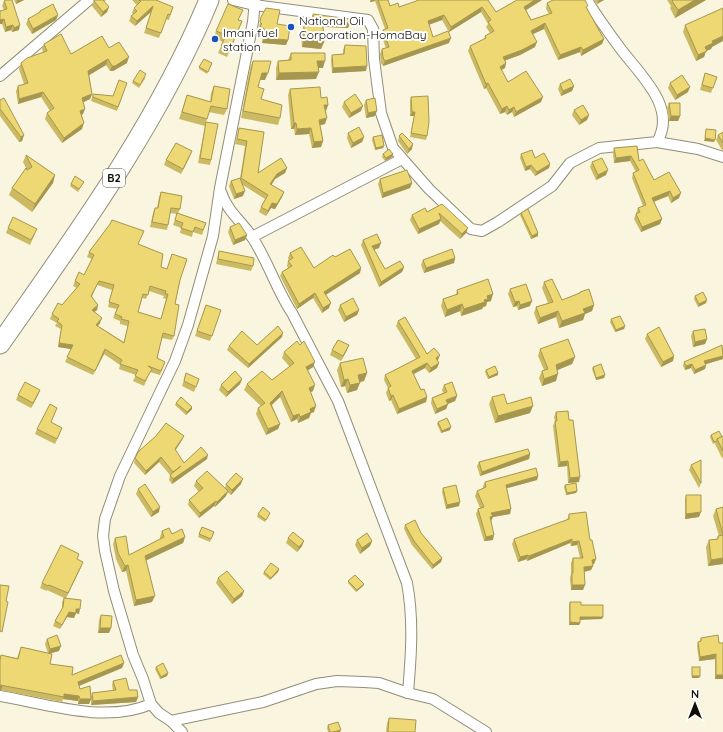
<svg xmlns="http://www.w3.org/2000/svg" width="723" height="732" font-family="Quicksand,sans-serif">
  <rect width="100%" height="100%" fill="#f9f5df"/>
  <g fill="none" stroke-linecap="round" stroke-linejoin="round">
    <defs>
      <g id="street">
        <path d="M233 0 254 5 368 20 373 29 374 59 381 113 393 148 429 189 471 229 482 231 498 222 552 186 570 163 599 148 657 142C678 107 639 74 620 48 609 33 597 17 587 0"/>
        <path d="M0 76 89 0"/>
        <path d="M657 142 698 149 723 157"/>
        <path d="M221 192C228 213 241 220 252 237 268 261 276 289 292 313L338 401 407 583C414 620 411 657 408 693"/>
        <path d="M252 237 402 159"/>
        <path d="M0 696C47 704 106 724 151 704"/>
        <path d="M171 721 263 702 316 684 337 681 364 682 379 683 408 693 433 699 486 732"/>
        <path d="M182 732 171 721 159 713 151 704 143 679 133 655 114 591 105 551 103 536 105 519 120 476 175 361 188 325 213 236 220 188 253 22 255 0"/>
      </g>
      <path id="highway" d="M0 344C77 234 157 125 209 0"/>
    </defs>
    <use href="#street" stroke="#918d79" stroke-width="12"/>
    <use href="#highway" stroke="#918d79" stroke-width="21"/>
    <use href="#street" stroke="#fff" stroke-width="10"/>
    <use href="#highway" stroke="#fff" stroke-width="19"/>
  </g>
  <g fill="#ccba63" fill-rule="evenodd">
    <path d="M14 0H24L16 4Z"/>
    <path d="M94 0H106L104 2 109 7 107 12 101 17 92 6Z"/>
    <path d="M132 0H156L173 7 169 20 166 19 159 38 144 33 152 11 135 26 129 21 131 16 133 14 132 13 134 8 137 5Z"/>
    <path d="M370 0H388L390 6 399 7 473 0 496 12 517 0H542L526 10 531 20 549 14 546 9 547 3 587 8 604 39 602 44 581 56 580 52 558 60 544 29 532 34 535 47 520 55 505 60 506 63 505 68 501 70 508 82 541 102 514 117 512 112 507 115 505 112 500 114 486 88 484 89 468 51 470 46 484 39 485 36 490 33 486 27 488 24 481 12 449 32 442 20 429 24 433 37 449 43 383 66 381 63 380 54 382 49 386 48 381 35 383 30 385 29 375 1 370 2Z"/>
    <path d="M594 0H604L597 4Z"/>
    <path d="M667 0H706L675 18 670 8 671 6Z"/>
    <path d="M4 1 19 30 12 32 11 30 5 32 2 24H0V11L4 10 2 6Z"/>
    <path d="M40 11 58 15 56 20 32 34 26 24 28 19 39 13Z"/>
    <path d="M313 14 350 23 348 28 323 27 324 42 321 49 302 47 301 33 304 26 311 25V19Z"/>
    <path d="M261 17 277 24 288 40 286 45 262 43 263 34 259 31 260 28 259 27Z"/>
    <path d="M239 20 242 21 227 57 218 53 223 42 214 38 216 31Z"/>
    <path d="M685 25 712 47 711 49 706 51 704 57 696 61 683 32Z"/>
    <path d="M44 44 71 54 109 48 127 63 113 71H110L106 65 89 75 92 94 90 99 83 102V114L82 115V129L62 143 45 119 47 113 50 111 41 97 18 104 16 91 18 86 24 84 19 69 21 63 43 52 42 49Z"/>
    <path d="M345 45 366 71 332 73 331 60 332 55 343 54V50Z"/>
    <path d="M291 53 323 68H318L316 79 276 80V68L278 61 288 60Z"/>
    <path d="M253 61 265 80H260L258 87 261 99 280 118 278 125 241 118 250 68Z"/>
    <path d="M212 63 207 74 199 69V67Z"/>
    <path d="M705 73 717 77 711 93 700 90Z"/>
    <path d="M146 77 139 88 132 83 133 81Z"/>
    <path d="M127 83 117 111 91 101 93 94 113 96Z"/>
    <path d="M670 83 688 92 675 100 668 88Z"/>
    <path d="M560 84 574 86 572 91 561 96 558 89Z"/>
    <path d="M214 86 227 109 224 115 209 112 206 122 211 160 210 165 198 163 205 126 179 119 187 95 210 102 211 93Z"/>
    <path d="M290 89 321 98 328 105 326 111 325 124 320 125 323 141 321 147 312 148 309 134 295 135 294 129H291L288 95Z"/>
    <path d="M411 97 427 136 426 140 410 137 414 116H410V101Z"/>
    <path d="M0 100 24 135 22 141 19 142 0 116Z"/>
    <path d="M366 100 375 116 366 118 364 105Z"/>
    <path d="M344 102 361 111 349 118 342 107Z"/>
    <path d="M669 103 680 116 678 121H669L667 108Z"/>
    <path d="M574 110 589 115 587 120 579 125 572 115Z"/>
    <path d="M239 128 264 132 258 173 287 168 285 173 275 179 271 185 284 192 282 197 275 209 271 208 266 216 259 212 261 207 265 199 243 185V196L234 199 229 186 231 181 240 179 245 146 235 144 238 133Z"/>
    <path d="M723 132V150H722L716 140 718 135Z"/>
    <path d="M348 133 364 137 362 142 351 148 347 138Z"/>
    <path d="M399 136 412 149 407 154 398 141Z"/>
    <path d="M373 137 383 148 375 150 372 140Z"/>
    <path d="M637 146 639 161 654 180 679 198 671 203 668 196 654 202 662 219 660 224 641 232 634 219 638 208 643 206 632 178 633 173 636 172 630 161 614 163 613 153 614 148Z"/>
    <path d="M383 154H393L392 157 385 161 382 157Z"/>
    <path d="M521 154 535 158 550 164 549 168 535 176 530 169 525 171 520 158Z"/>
    <path d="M26 155 55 175 53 183 32 212 9 195 12 188 26 168 23 162Z"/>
    <path d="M190 156 181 174 164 165 166 160Z"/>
    <path d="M592 162 606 175 596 180 590 167Z"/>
    <path d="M380 179 412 183 410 188 382 198 378 184Z"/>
    <path d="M84 182 78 192 70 186 71 184Z"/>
    <path d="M161 192 180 209 178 213 206 223 202 235 193 232 192 237 180 233 181 228 173 225 177 214 170 213 168 225 167 230 150 227 153 213 155 208H157L159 197Z"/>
    <path d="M442 204 466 233 460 239 440 221 439 224 418 234 410 220 412 215 427 212Z"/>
    <path d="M521 213 538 233V236L531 239 520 215Z"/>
    <path d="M112 220 138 244 161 267 180 280 175 304 174 336 172 340 162 338 157 358 165 362 160 375 150 372 144 386 133 381 136 375 119 369 120 365 104 354 93 375 65 362 71 349 58 347 61 329 55 326 57 323 50 319 52 314 62 305 77 288 73 286 75 281 84 275 92 259 87 257 89 252 110 225ZM97 285 112 290 108 307 117 309 113 318 120 321V324L128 326 124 342 98 326 100 323 94 312 97 310 98 305 92 297ZM149 291 164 296 163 298 166 299 161 319 138 312 142 298 146 299Z"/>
    <path d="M230 227 247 235 245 240 233 245 228 232Z"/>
    <path d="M8 228 35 234 30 245 6 233Z"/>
    <path d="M363 240 379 248 374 250 385 269 404 267 402 272 379 287 361 245Z"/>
    <path d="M219 251 253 266 251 271 216 264Z"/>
    <path d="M290 253 314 268 335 257 361 268 360 273 326 295 329 308 322 313 313 298 297 309 280 276 282 272 288 268 287 266 288 261 289 260 288 258Z"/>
    <path d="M455 258 454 263 424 273 421 265 423 260Z"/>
    <path d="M544 282 562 300 579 294 580 292 594 305 592 311 585 314 583 320 559 328 556 317 538 324 534 313 536 307 548 303 542 288Z"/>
    <path d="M510 289 530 306 518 310 517 306 513 307 508 294Z"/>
    <path d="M457 290 491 301 487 302 486 306 483 307 482 309 461 316 460 311 445 317 441 306 443 299 456 295Z"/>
    <path d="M695 296 706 303 698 307 694 299Z"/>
    <path d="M206 305 212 336 210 341 195 336Z"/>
    <path d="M340 305 359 310 357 315 344 322 338 310Z"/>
    <path d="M611 319 625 326 624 329 615 332 610 322Z"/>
    <path d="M398 321 427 354 438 360 437 361 439 363 437 368 429 373 425 368 413 374 421 390 427 397 426 402 397 414 391 400 389 401 386 393 388 388 384 380 385 375 416 359 396 326Z"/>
    <path d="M693 331 707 339 705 344 693 347 691 336Z"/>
    <path d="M647 334 674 356 673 361 661 367 645 339Z"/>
    <path d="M282 337 248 368 227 350 229 346 257 345Z"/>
    <path d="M723 347V359L706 364 705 369 694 374 691 368 685 370 683 366 684 362Z"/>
    <path d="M540 349 575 357 572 364 557 370 556 381 542 386 539 378 542 371 544 370 538 356Z"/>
    <path d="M332 350H347L341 361 330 355Z"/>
    <path d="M284 352 313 367 308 370 313 391 310 392 314 412 311 413 309 418 298 423 297 419 291 422 280 397 272 405 280 424 278 429 266 435 256 414 258 408 261 406 244 390 247 384 272 380 290 367 282 358Z"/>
    <path d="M340 363 367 373 364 381 359 382 357 390 347 393 345 386 341 387 337 370Z"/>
    <path d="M593 367 605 375 604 378 596 380 592 369Z"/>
    <path d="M486 370 498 373V375L488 379 485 372Z"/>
    <path d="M186 373 199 379 194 392 182 386Z"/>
    <path d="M242 379 240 384 226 397 219 390 221 385Z"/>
    <path d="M444 385 457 396 455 401 448 404 446 409 435 414 431 403 432 398 443 393 442 390Z"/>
    <path d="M40 390 38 395 31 408 16 400 18 395Z"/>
    <path d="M492 397 507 404 530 413 495 423 489 404Z"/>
    <path d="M176 403 192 409 186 415 175 405Z"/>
    <path d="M57 408 51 423 60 433 55 444 35 434 37 429Z"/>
    <path d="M556 412 569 420 579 482 568 483 567 466 558 467 553 426 555 421 554 417Z"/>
    <path d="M438 422 450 430 441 433 437 424Z"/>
    <path d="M711 435 722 437 723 436V457L722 458 715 444 716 443 713 444 710 437Z"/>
    <path d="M184 436 182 440 175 451 184 463 207 459 172 484 169 480 170 475 159 462 145 475 134 463 135 458Z"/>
    <path d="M530 454 529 459 480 476 477 466 479 462Z"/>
    <path d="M691 465 701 483 699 488 689 470Z"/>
    <path d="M538 476 537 480 507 488 511 509 510 514 493 517 491 521 493 540 484 541 476 514 478 509 480 508 475 496 477 491 483 488V486L485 482Z"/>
    <path d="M196 481 225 488 226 484H241L231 495 227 492 226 496 215 507 214 506 199 518 188 505 189 500 199 492 194 486Z"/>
    <path d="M565 485 577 491 576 493 566 495 564 487Z"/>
    <path d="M443 488 459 506 446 509 442 492Z"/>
    <path d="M138 489 159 512 151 517 136 494Z"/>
    <path d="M686 495 699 517 685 519V500Z"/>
    <path d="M723 507V564L708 566 706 547 709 540 717 539 718 536H719L713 516 716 509Z"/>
    <path d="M258 514 269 515 265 522 257 517Z"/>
    <path d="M569 514 590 540 596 559 594 564H593L591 570 584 572 583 590H571L570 578 571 574V563L573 558H580L577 545 571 546 570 543 527 561V559L518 562 512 544 514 539 567 520Z"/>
    <path d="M405 525 421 533 442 558 441 562 432 569 412 545 404 529Z"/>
    <path d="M202 527 214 532 210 542 198 537Z"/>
    <path d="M162 531 185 537 183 543 146 560 152 602 134 606 126 571 122 572 116 559 113 544 115 538 129 555 160 539V537Z"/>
    <path d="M288 538 302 546 297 552 286 543Z"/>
    <path d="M357 540 372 541 370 546 360 554 355 545Z"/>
    <path d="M77 559 83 562 81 567 66 598 79 614 76 613 74 618 67 617 60 629 53 626 55 621 62 609V602L64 598 47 590V591L40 588 42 583Z"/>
    <path d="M279 569 278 572 270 580 263 574 264 572Z"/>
    <path d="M218 578 244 591 242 596 232 604 216 583Z"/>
    <path d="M348 581 364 584 363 586 356 592 348 583Z"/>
    <path d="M570 602 581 605 602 619H580L579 625H569V605Z"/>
    <path d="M101 615 109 633H98L99 620Z"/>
    <path d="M701 638 719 643H723V679H715V659L699 661 697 646 698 642H699Z"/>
    <path d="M47 639 59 651 51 653 50 664 72 675 124 663 122 668 79 686 80 689 91 697 92 693 113 691 112 685 113 681 129 690 138 697 136 702 91 705V699L89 704H78V701L63 699 62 702 0 690V659L1 655 17 658 21 647 48 653 45 644Z"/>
    <path d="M156 667 168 673 167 676 160 679 155 669Z"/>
    <path d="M692 667 699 678H692Z"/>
    <path d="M389 718 415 732H386L387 723Z"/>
    <path d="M328 725 340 732H328L327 728Z"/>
  </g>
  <g fill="#a69750">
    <path d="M17 0H24L16 4Z"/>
    <path d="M371 0H375V1L370 2Z"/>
    <path d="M535 0H542L523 12 524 7Z"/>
    <path d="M599 0H604L597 4Z"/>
    <path d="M695 0H706L675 18 678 10Z"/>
    <path d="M153 6 152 11 135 26 137 21Z"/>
    <path d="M109 7 107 12 101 17 103 12Z"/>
    <path d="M482 7 481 12 449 32 451 27Z"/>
    <path d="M58 15 56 20 32 34 33 29Z"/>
    <path d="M444 15 442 20 426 26 428 21Z"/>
    <path d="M4 19 2 24H0V20Z"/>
    <path d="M313 21 350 23 348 28 311 26Z"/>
    <path d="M545 23 544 29 529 36 531 31Z"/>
    <path d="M13 25 11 30 5 32 6 27Z"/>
    <path d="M20 25 19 30 12 32 14 28Z"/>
    <path d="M723 36V41L712 47 711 49 706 51 704 57 696 61 698 55 705 47 712 41Z"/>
    <path d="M264 38 288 40 286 45 262 43Z"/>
    <path d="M451 38 449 43 383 66 385 61Z"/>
    <path d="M304 39 324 42 321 49 302 47Z"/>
    <path d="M604 39 602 44 581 56 583 50Z"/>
    <path d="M537 42 535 47 520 55 501 62 503 57Z"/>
    <path d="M581 47 580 52 558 60 560 55Z"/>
    <path d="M129 57 127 63 113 71H110L112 66Z"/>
    <path d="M108 59 106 65 86 77 88 71Z"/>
    <path d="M317 61H325L323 68H315Z"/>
    <path d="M506 63 505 68 498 72 500 67Z"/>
    <path d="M367 66 366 71 332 73 333 68Z"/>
    <path d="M319 72 316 79 276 80 279 73Z"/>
    <path d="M262 73H268L265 80H259Z"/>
    <path d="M488 83 486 88 484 89 486 84Z"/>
    <path d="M574 86 572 91 561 96 563 91Z"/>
    <path d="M690 87 688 92 675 100 677 95Z"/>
    <path d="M43 92 41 97 18 104 19 99Z"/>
    <path d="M92 94 90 99 80 104 82 98Z"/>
    <path d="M543 97 541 102 514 117 516 112Z"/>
    <path d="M324 105H328L326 111Z"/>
    <path d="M363 106 361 111 349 118 351 113Z"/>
    <path d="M507 106 505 112 500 114 502 109Z"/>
    <path d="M514 107 512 112 507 115 509 110Z"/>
    <path d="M85 109 83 114 78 116 80 111Z"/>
    <path d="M377 111 375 116 366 118 368 113Z"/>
    <path d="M412 112H415L414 116H410Z"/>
    <path d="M589 115 587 120 579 125 581 120Z"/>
    <path d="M671 116H680L678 121H669Z"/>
    <path d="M327 118 325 124 317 126 319 120Z"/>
    <path d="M84 123 82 129 62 143 64 138Z"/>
    <path d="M294 123H296L294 129H291Z"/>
    <path d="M311 128 309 134 295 135 297 129Z"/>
    <path d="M24 135 22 141 19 142 21 137Z"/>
    <path d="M364 137 362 142 351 148 353 143Z"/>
    <path d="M705 138 715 140 714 142 704 141Z"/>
    <path d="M323 141 321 147 312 148 314 142Z"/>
    <path d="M413 144 412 149 407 154 409 149Z"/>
    <path d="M384 146 383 148 375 150 376 148Z"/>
    <path d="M192 151 190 156 181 174 183 169Z"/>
    <path d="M393 154 392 157 385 161 386 158Z"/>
    <path d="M631 156 630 161 614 163 616 158Z"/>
    <path d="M550 164 549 168 535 176 537 172Z"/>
    <path d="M531 165 530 169 525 171 526 167Z"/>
    <path d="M287 168 285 173 275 179 269 189 270 184 277 174Z"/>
    <path d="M608 170 606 175 596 180 598 175Z"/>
    <path d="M55 175 53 183 32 212 35 204Z"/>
    <path d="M412 183 410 188 382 198 383 193Z"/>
    <path d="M245 191 243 196 234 199 236 194Z"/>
    <path d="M670 191 668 196 650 203 652 198Z"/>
    <path d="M284 192 282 197 275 209 271 208 266 216 268 211 272 203Z"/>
    <path d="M681 193 679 198 671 203 673 198Z"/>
    <path d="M441 219 439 224 418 234 419 229Z"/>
    <path d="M662 219 660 224 641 232 642 227Z"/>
    <path d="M468 228 466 233 460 239 462 234Z"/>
    <path d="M538 233V236L531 239 532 236Z"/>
    <path d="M247 235 245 240 233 245 235 240Z"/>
    <path d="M381 243 379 248 370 251 372 246Z"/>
    <path d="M455 258 454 263 424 273 426 268Z"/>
    <path d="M404 267 402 272 379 287 381 282Z"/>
    <path d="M361 268 360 273 322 297 324 292Z"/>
    <path d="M315 293 313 298 297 309 299 304Z"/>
    <path d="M493 294 491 301 487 302 486 306 483 307 482 309 461 316 464 309 487 296Z"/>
    <path d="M707 300 706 303 698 307 699 304Z"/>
    <path d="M519 301 517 306 513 307 515 302Z"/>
    <path d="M532 301 530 306 518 310 520 305Z"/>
    <path d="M331 303 329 308 322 313 323 308Z"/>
    <path d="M462 304 460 311 445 317 447 310Z"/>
    <path d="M98 305 97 310 90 315 92 310Z"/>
    <path d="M594 305 592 311 585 314 583 320 559 328 562 321 583 309Z"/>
    <path d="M359 310 357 315 344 322 346 317Z"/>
    <path d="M558 311 556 317 538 324 540 318Z"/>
    <path d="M102 318 100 323 94 330 96 325Z"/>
    <path d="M625 326 624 329 615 332 616 330Z"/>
    <path d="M283 333 282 337 248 368 249 364Z"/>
    <path d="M707 339 705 344 693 347 695 342Z"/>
    <path d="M59 343 73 345 71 349 58 347Z"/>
    <path d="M349 345 347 350 341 361 343 356Z"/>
    <path d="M105 349 104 354 93 375 95 371Z"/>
    <path d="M440 355 438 360 434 363 436 358Z"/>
    <path d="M674 356 673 361 661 367 663 362Z"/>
    <path d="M723 356V359L703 365 704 361Z"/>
    <path d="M575 357 572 364 553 372 556 365Z"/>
    <path d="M315 362 313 367 304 373 306 367Z"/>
    <path d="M427 363 425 368 410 376 412 371Z"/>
    <path d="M439 363 437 368 429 373 431 368Z"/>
    <path d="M692 364 691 368 685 370 686 366Z"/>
    <path d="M706 365 705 369 694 374 695 370Z"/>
    <path d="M367 373 364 381 355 383 358 375Z"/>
    <path d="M498 373V375L488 379 489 377Z"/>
    <path d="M558 374 556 381 542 386 544 379Z"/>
    <path d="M605 375 604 378 596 380V378Z"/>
    <path d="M242 379 240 384 226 397 228 392Z"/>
    <path d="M348 379 345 386 341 387 344 380Z"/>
    <path d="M360 383 357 390 347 393 350 385Z"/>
    <path d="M315 385 313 391 307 394 309 388Z"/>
    <path d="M40 390 38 395 31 408 33 403Z"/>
    <path d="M282 391 280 397 268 408 270 403Z"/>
    <path d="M393 395 391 400 389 401 391 396Z"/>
    <path d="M457 396 455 401 445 405 446 400Z"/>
    <path d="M427 397 426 402 397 414 399 409Z"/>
    <path d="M448 404 446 409 435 414 437 409Z"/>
    <path d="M316 406 314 412 311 413 309 418 298 423 300 417 310 409Z"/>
    <path d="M533 406 530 413 495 423 498 416Z"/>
    <path d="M192 407V409L186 415 187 412Z"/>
    <path d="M299 414 297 419 291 422 293 416Z"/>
    <path d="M280 424 278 429 266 435 268 429Z"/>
    <path d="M451 427 450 430 441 433 442 431Z"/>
    <path d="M184 436 182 440 173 454 175 449Z"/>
    <path d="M530 454 529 459 480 476 482 472Z"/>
    <path d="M208 455 207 459 172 484 173 479Z"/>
    <path d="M161 457 159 462 145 475 146 471Z"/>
    <path d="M568 461 567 466 558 467 560 462Z"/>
    <path d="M538 476 537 480 504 489 506 485Z"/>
    <path d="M580 477 579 482 568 483 570 478Z"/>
    <path d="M243 479 241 484 231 495 232 490Z"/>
    <path d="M228 491 226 496 215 507 217 502Z"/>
    <path d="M577 491 576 493 566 495 567 493Z"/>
    <path d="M216 501 214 506 199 518 200 513Z"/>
    <path d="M460 502 459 506 446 509 447 505Z"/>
    <path d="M160 507 159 512 151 517 153 512Z"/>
    <path d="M511 509 510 514 493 517 491 521 489 522 491 513Z"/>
    <path d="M701 512 699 517 685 519 686 514Z"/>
    <path d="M494 535 493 540 484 541 486 537Z"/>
    <path d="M185 537 183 543 143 562 145 556Z"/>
    <path d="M572 539 570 543 527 561 529 556Z"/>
    <path d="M304 541 302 546 297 552 299 547Z"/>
    <path d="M372 541 370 546 360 554 362 548Z"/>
    <path d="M579 541 577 545 571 546 572 542Z"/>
    <path d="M528 555 527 559 518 562 520 557Z"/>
    <path d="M442 558 441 562 432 569 433 565Z"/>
    <path d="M723 558V564L708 566 711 560Z"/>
    <path d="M596 559 594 564H590L592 560Z"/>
    <path d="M83 562 81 567 66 598 68 593Z"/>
    <path d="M128 565 126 571 122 572 125 566Z"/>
    <path d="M593 566 591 570 583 572 584 567Z"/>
    <path d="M279 569 278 572 270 580 271 578Z"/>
    <path d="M364 584 363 586 356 592 357 590Z"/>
    <path d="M572 585H585L583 590H571Z"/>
    <path d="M244 591 242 596 232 604 234 599Z"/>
    <path d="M155 596 152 602 134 606 136 600Z"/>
    <path d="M76 609H80L79 614 76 613 74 618 67 617 60 629 62 625 69 612Z"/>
    <path d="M580 617H603L602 619 579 620Z"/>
    <path d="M570 622 580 623 579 625H569Z"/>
    <path d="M100 628H111L109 633H98Z"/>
    <path d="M61 646 59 651 48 654 50 649Z"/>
    <path d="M716 654 715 659 699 661 700 657Z"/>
    <path d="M124 663 122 668 76 687 78 682Z"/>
    <path d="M168 673 167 676 160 679 161 677Z"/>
    <path d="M716 675H723V679H715Z"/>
    <path d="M692 676H700L699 678H692Z"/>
    <path d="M0 685H3L1 690H0Z"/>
    <path d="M64 694 79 696 78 701 63 699Z"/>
    <path d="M138 697 136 702 91 705 93 701Z"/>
    <path d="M80 699H91L89 704H78Z"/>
    <path d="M341 730 340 732H333Z"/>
  </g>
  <g fill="#edd873" stroke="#a69750" fill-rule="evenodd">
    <path d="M6 0H12L20 25 14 28 13 25 6 27 4 19 0 20V11L7 9 4 1Z"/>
    <path d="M94 0H103L109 7 103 12 94 1Z"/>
    <path d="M139 0H156L173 7 170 15 168 14 161 33 146 28 153 6 137 21 131 16 137 11 134 8 141 1Z"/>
    <path d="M378 0H388L390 6 398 3 399 7 419 0H488L496 12 517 0H535L524 7 531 20 552 13 547 3 553 0H585L588 6 586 7 604 39 583 50 581 47 560 55 545 23 531 31 537 42 522 50 503 57 506 63 500 67 508 82 526 71 543 97 516 112 514 107 509 110 507 106 502 109 488 83 486 84 470 46 486 38 485 36 494 31 488 22 491 20 482 7 451 27 444 15 428 21 433 37 448 31 451 38 385 61 383 58 382 49 389 47 383 30 388 28Z"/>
    <path d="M673 0H695L678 10 672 1Z"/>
    <path d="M53 4 58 15 33 29 28 19 40 12V11Z"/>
    <path d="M228 4 243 10 238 20 242 21 230 50 221 46 226 35 216 31Z"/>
    <path d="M266 8 280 10 277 24 290 26 288 40 264 38 265 30 260 26 262 24 260 22 261 17Z"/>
    <path d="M723 8V36L712 41 713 43 705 47 707 51 698 55 685 25Z"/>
    <path d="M313 14 350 19V23L313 21Z"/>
    <path d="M323 25 324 42 304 39V26Z"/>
    <path d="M61 34 71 54 102 36 109 48 119 42 129 57 115 66H112L108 59 88 71 92 94 82 98 85 109 80 111 84 123 64 138 47 113 54 108 43 92 19 99 18 86 28 83 21 63 27 58 47 51 44 44Z"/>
    <path d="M345 45 366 46 367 66 333 68 332 55 344 54Z"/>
    <path d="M291 53H325V61H317L319 72 279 73 278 61 291 60Z"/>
    <path d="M204 59 212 63 208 72 199 67Z"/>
    <path d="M253 61H271L268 73H262L258 87 264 89 261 99 282 105 280 118 243 111Z"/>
    <path d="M140 70 146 74 140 85 133 81Z"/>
    <path d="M705 73 717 77 713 88 702 85Z"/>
    <path d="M682 75 690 87 677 95 670 83Z"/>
    <path d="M570 79 574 86 563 91 560 84Z"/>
    <path d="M119 80 127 83 118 107 93 97V94L113 96Z"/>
    <path d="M214 86 230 89 227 109 211 106 207 119 182 112 187 95 211 102Z"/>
    <path d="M320 87 321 98 327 97 328 105H324L327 118 319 120 323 141 314 142 311 128 297 129 296 123H294L290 89Z"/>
    <path d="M355 94 363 106 351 113 344 102Z"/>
    <path d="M428 96 429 122 427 136 411 133 415 112H412L411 97Z"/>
    <path d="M4 98 24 135 21 137 1 110H0V100Z"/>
    <path d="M375 98 377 111 368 113 366 100Z"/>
    <path d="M669 103H680V116H671Z"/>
    <path d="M583 105 589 115 581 120 574 110Z"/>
    <path d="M206 122 218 124 211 160 200 158Z"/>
    <path d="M359 127 364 137 353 143 348 133Z"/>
    <path d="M239 128 264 132 258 173 281 158 287 168 277 174 270 184 284 192 277 204 272 203 268 211 261 207 268 195 241 178 247 141 237 139Z"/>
    <path d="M706 129 716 130 715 140 705 138Z"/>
    <path d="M723 132V143L718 135Z"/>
    <path d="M402 133 413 144 409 149 399 136Z"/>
    <path d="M382 135 384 146 376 148 373 137Z"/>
    <path d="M176 143 192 151 183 169 166 160Z"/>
    <path d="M637 146 639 161 643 159 654 180 669 172 681 193 673 198 670 191 652 198 662 219 642 227 636 214 640 212 638 208 646 205 633 173 639 170 631 156 616 158 614 148Z"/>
    <path d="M389 149 393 154 386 158 383 154Z"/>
    <path d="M532 150 535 158 544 153 550 164 537 172 531 165 526 167 521 154Z"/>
    <path d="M26 155 55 175 35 204 12 188 26 168 27 170 32 167Z"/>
    <path d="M602 158 608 170 598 175 592 162Z"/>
    <path d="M407 170 412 183 383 193 380 179Z"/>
    <path d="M75 176 84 182 79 189 71 184Z"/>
    <path d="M240 178 245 191 236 194 231 181Z"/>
    <path d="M161 192 182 196 180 209 171 208 168 225 152 222 155 208H158Z"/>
    <path d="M442 204 468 228 462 234 439 213 441 219 419 229 412 215 425 208 427 212Z"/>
    <path d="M528 209 538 233 532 236 521 213Z"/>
    <path d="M177 213 206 223 203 230 195 227 193 232 181 228 183 223 175 220Z"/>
    <path d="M13 217 37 229 31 240 8 228Z"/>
    <path d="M112 220 144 231 138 244 163 254 161 267 167 269 172 254 187 259 180 280 175 304 179 305 174 336 163 333 157 358 165 362 161 371 148 366 152 369 145 381 135 376 138 370 120 364 122 360 105 349 95 371 67 357 73 345 59 343 62 325 57 321 59 319 52 314 58 303 62 305 80 284 75 281 79 272 84 275 94 255 89 252 110 224ZM99 281 114 285 109 302 119 305 115 314 122 317 121 319 129 321 124 343 96 325 102 318 92 310 98 305 91 296ZM150 286 166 291 165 294H168L161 319 138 312 143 294 148 295Z"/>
    <path d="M239 223 247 235 235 240 230 227Z"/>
    <path d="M377 234 381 243 372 246 385 269 400 261 404 267 381 282 363 240Z"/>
    <path d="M301 247 314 268 333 255 335 257 350 249 361 268 324 292 331 303 323 308 315 293 299 304 282 272 292 266 288 261 293 258 290 253Z"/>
    <path d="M452 249 455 258 426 268 423 260Z"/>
    <path d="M219 251 254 258 253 266 218 259Z"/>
    <path d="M488 279 493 294 487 296 488 299 484 300 485 302 464 309 462 304 447 310 443 299 458 294 457 290Z"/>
    <path d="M552 279 562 300 580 293V292L589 289 594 305 583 309 585 313 562 321 558 311 540 318 536 307 553 302 544 282Z"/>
    <path d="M526 284 532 301 520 305 519 301 515 302 510 289Z"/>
    <path d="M703 292 707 300 699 304 695 296Z"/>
    <path d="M353 298 359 310 346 317 340 305Z"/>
    <path d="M206 305 221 310 212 336 197 331Z"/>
    <path d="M620 316 625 326 616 330 611 319Z"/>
    <path d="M405 317 427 354 434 348 440 355 436 358 439 363 431 368 427 363 412 371 421 390 424 389 427 397 399 409 393 395 391 396 388 388 391 386 385 375 420 357 398 321Z"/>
    <path d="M278 326 283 333 249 364 229 346 242 331 257 345Z"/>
    <path d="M659 327 674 356 663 362 647 334Z"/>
    <path d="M705 329 707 339 695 342 693 331Z"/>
    <path d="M568 339 575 357 556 365 558 374 544 379 542 371 548 369 540 349Z"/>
    <path d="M338 340 349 345 343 356 332 350Z"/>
    <path d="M297 341 300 345 304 341 315 362 306 367 315 385 309 388 316 406 310 409 311 412 300 417 299 414 293 416 282 391 270 403 280 424 268 429 258 408 265 403 247 384 262 371 272 380 294 363 284 352Z"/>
    <path d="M722 345 723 356 704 361 706 365 695 370 692 364 686 366 684 362Z"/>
    <path d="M363 358 367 373 358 375 360 383 350 385 348 379 344 380 340 363Z"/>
    <path d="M601 364 605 375 596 378 593 367Z"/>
    <path d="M495 366 498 373 489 377 486 370Z"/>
    <path d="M235 371 242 379 228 392 221 385Z"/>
    <path d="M186 373 199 379 196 387 184 381Z"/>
    <path d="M25 382 40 390 33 403 18 395Z"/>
    <path d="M452 382 457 396 446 400 448 404 437 409 432 398 447 392 444 385Z"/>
    <path d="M504 394 507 404 531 397 533 406 498 416 492 397Z"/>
    <path d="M181 397 192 407 187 412 176 403Z"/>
    <path d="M50 404 57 408 51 422 62 428 57 439 37 429Z"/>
    <path d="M568 411 569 420H573L580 477 570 478 568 461 560 462 555 421H557L556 412Z"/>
    <path d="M447 418 451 427 442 431 438 422Z"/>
    <path d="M166 423 184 436 175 449 184 463 201 447 208 455 173 479 170 475 181 466 173 472 161 457 146 471 135 458 139 451 156 436Z"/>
    <path d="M719 431 722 437 717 439V441L714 442 711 435Z"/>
    <path d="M723 436V451L717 439Z"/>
    <path d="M528 449 530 454 482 472 479 462Z"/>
    <path d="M701 460V483L691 465Z"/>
    <path d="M536 468 538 476 506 485 511 509 491 513 493 516 490 517 494 535 486 537 478 509 484 507 477 491 486 487 485 482Z"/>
    <path d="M207 471 228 491 217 502 216 501 200 513 189 500 203 488 196 481Z"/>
    <path d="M236 473 243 479 232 490 226 484Z"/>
    <path d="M576 483 577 491 567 493 565 485Z"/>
    <path d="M145 484 160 507 153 512 138 489Z"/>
    <path d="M456 485 460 502 447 505 443 488Z"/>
    <path d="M686 495H701V512L686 514Z"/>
    <path d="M263 507 270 513 266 520 258 514Z"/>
    <path d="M723 507V558L711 560 709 540 718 539V536L723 535 716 509Z"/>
    <path d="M586 512 590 540H592L596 559 592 560 593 566 584 567 585 585H572V573H573V558H583L579 541 572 542V539L529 556 528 555 520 557 514 539 569 519V514Z"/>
    <path d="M415 520 421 533 442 558 433 565 414 541 405 525Z"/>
    <path d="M202 527 214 532 211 539 199 534Z"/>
    <path d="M169 528 172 534 182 529 185 537 145 556 155 596 136 600 128 565 125 566 118 553 115 538 126 536 129 555 164 537 162 531Z"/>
    <path d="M293 532 304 541 299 547 288 538Z"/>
    <path d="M367 533 372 541 362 548 357 540Z"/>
    <path d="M61 545 79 554 77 559 83 562 68 593 49 585 48 586 42 583Z"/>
    <path d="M271 563 279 569 271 578 264 572Z"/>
    <path d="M227 571 244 591 234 599 218 578Z"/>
    <path d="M355 575 364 584 357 590 348 581Z"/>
    <path d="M0 585 9 586 6 601 8 602 2 632 0 631Z"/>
    <path d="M64 598 81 600 80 609H76V613L69 612 62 625 55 621 63 607Z"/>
    <path d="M570 602H581V605H603V617H580V623L570 622Z"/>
    <path d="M101 615 112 616 111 628H100Z"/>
    <path d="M57 635 61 646 50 649 47 639Z"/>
    <path d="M718 635 719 643H723V675H716V654L700 657 698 642 701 641V638Z"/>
    <path d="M21 647 52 654 50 664 73 667 72 675 121 655 124 663 78 682 80 689 90 686 91 699H80L79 696 64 694V697L0 685V660L1 655 18 659Z"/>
    <path d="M163 663 168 673 161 677 156 667Z"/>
    <rect x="692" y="667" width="8" height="9"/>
    <path d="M126 678 129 690H137L138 697 93 701 92 693 116 690 113 681Z"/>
    <path d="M389 718 416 720 415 732H388Z"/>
    <path d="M338 722 341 730 333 732H330L328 725Z"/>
  </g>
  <g fill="#1a51bd" stroke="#fff" stroke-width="1.5">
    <circle cx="291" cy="27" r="4"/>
    <circle cx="215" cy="39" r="4"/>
  </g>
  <g text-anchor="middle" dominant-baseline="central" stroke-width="4" stroke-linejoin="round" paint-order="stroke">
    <rect fill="#fff" stroke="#565651" stroke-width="1" x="103" y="169" width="22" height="18" rx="3"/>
    <g font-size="11" font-weight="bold" fill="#0e0d06">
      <text x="114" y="178">B2</text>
    </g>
    <g font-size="12" fill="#0e0d06" stroke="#fff" text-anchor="start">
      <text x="299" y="20">National Oil<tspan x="299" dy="14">Corporation-HomaBay</tspan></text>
      <text x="223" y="32">Imani fuel<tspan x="223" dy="14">station</tspan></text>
    </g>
  </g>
  <g transform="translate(695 704)" stroke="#ffffff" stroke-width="3" paint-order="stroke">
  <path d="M0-3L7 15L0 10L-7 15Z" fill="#0e0d06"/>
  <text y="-6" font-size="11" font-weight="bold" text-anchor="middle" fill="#0e0d06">N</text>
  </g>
</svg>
